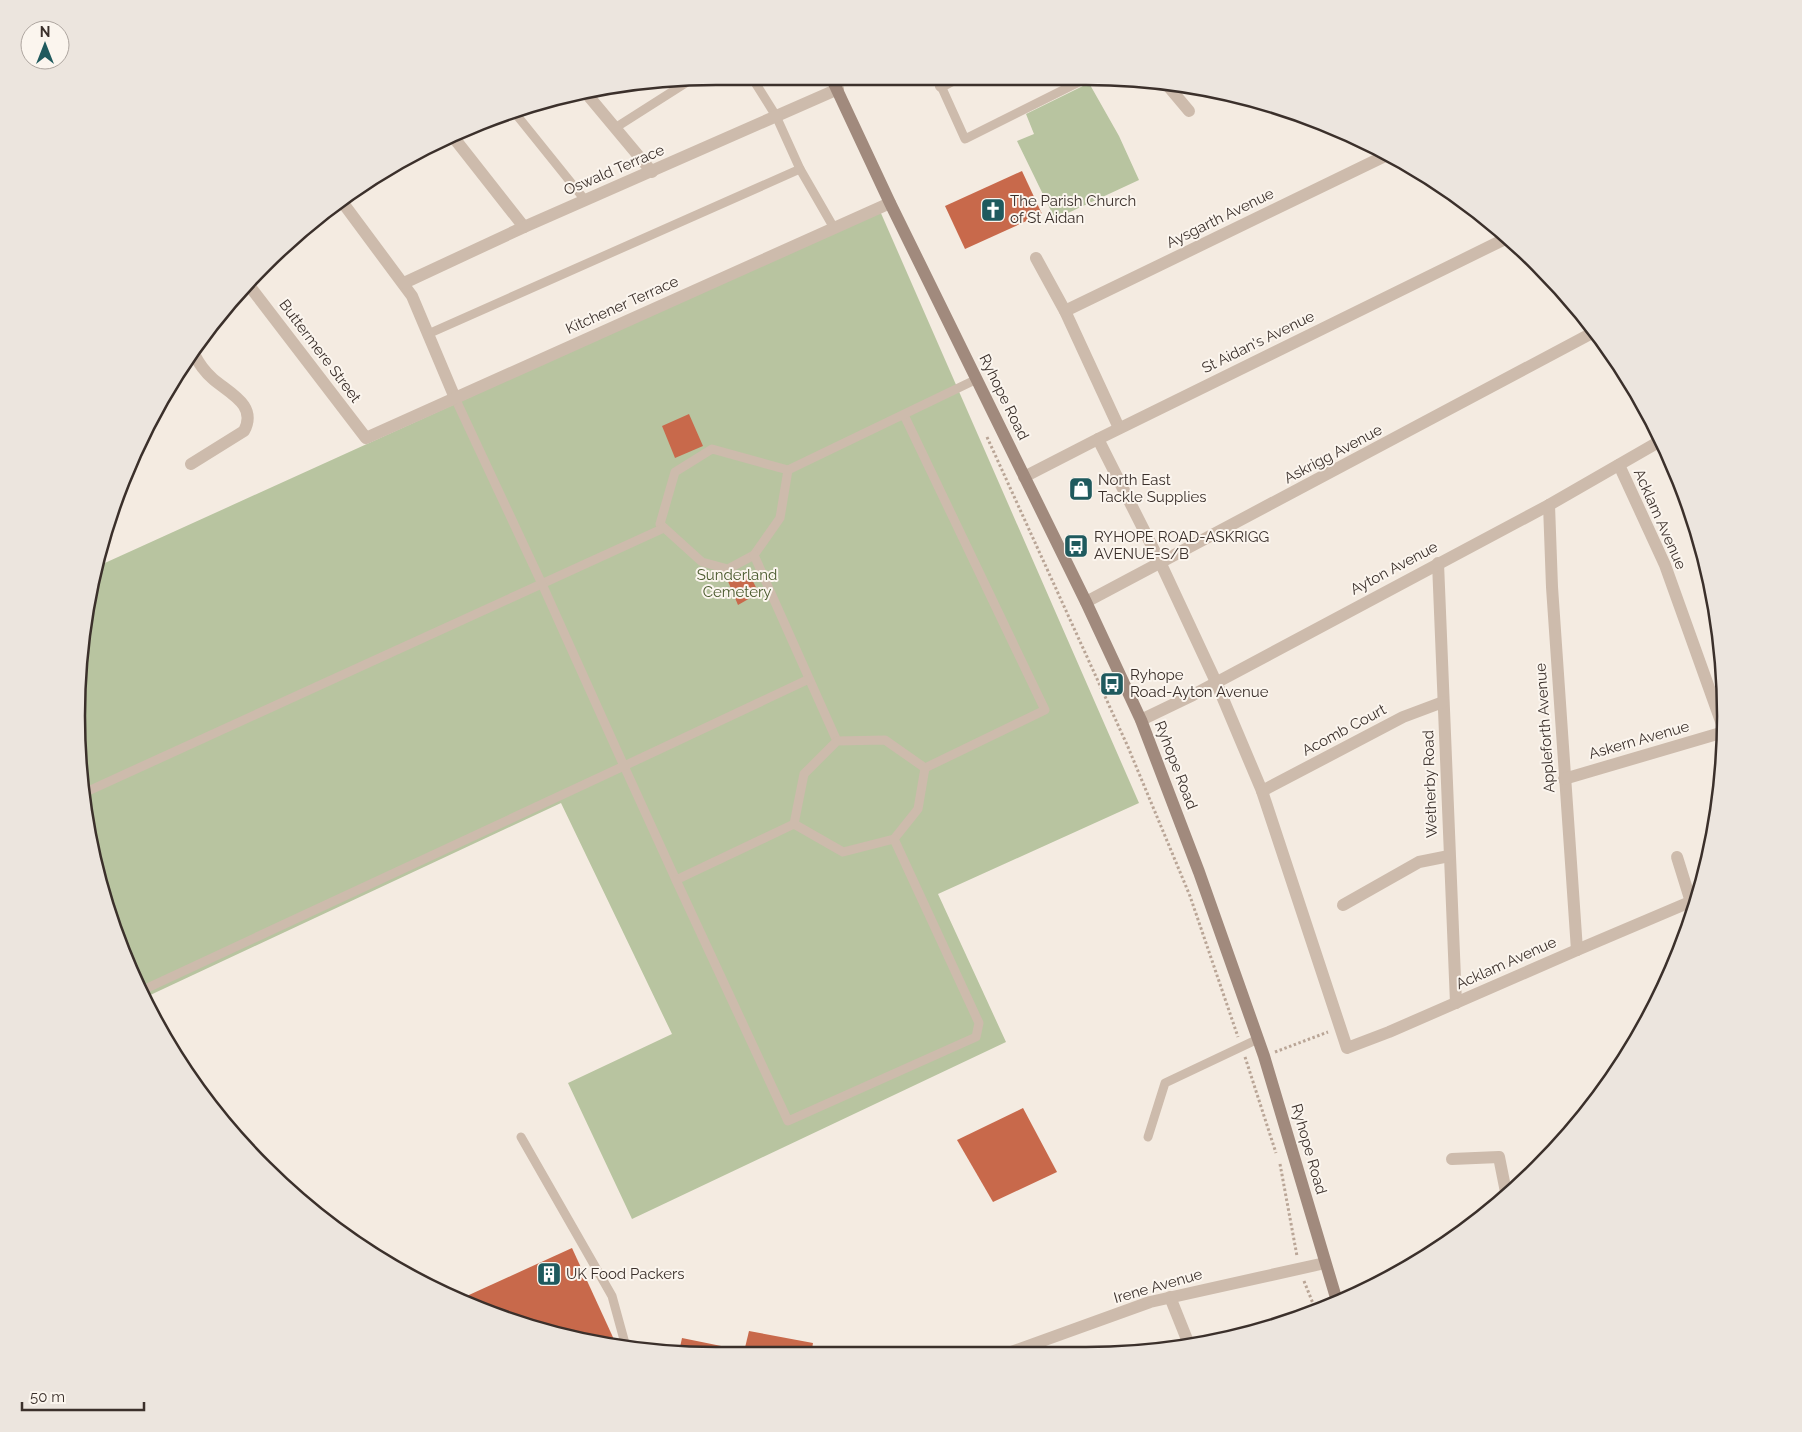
<svg xmlns="http://www.w3.org/2000/svg" width="1802" height="1432" font-family="Raleway,sans-serif">
  <rect width="100%" height="100%" fill="#f4ebe1"/>
  <g fill="#b8c4a0">
    <path d="M1089 83 1119 136 1139 180 1055 219 1017 141 1034 134 1026 114Z"/>
    <path d="M880 211 1139 803 938 894 1006 1042 632 1219 568 1083 672 1034 561 803 146 997 98 882 76 716 96 567Z"/>
  </g>
  <g fill="#c8694b">
    <path d="M1022 171 1042 214 965 249 945 206Z"/>
    <path d="M689 414 703 446 675 458 662 426Z"/>
    <path d="M748 572 759 593 738 605 727 579Z"/>
    <path d="M1023 1108 1057 1172 993 1202 957 1140Z"/>
    <path d="M572 1248 617 1346 591 1344 471 1307 458 1300Z"/>
    <path d="M749 1331 813 1343 811 1355 743 1356Z"/>
    <path d="M682 1338 731 1348 730 1356 679 1352Z"/>
  </g>
  <g fill="none" stroke-linecap="round" stroke-linejoin="round">
    <g stroke="#b9a596" stroke-width="3" stroke-dasharray="2.5 2.5" stroke-linecap="butt">
      <path d="M987 437 1128 747 1190 896 1238 1037"/>
      <path d="M1275 1052 1328 1032"/>
      <path d="M1245 1057 1276 1153"/>
      <path d="M1280 1164 1297 1256"/>
      <path d="M1304 1281 1316 1311"/>
    </g>
    <g stroke="#cdbbac" stroke-width="9">
      <path d="M751 76 776 116 800 169 834 228"/>
      <path d="M937 77 965 139 1089 77"/>
      <path d="M515 113 585 200"/>
      <path d="M615 128 692 79"/>
      <path d="M428 334 800 169"/>
      <path d="M904 415 1045 710 925 768"/>
      <path d="M788 470 780 518 754 555 728 569 702 562 660 524 675 472 712 449 788 470 977 379"/>
      <path d="M754 555 837 741"/>
      <path d="M86 792 664 528"/>
      <path d="M794 824 843 852 894 839 918 809 925 768 885 740 837 741 804 774 794 824 676 880 624 766 809 679"/>
      <path d="M676 880 788 1121 976 1037 979 1023 894 839"/>
      <path d="M143 990 624 766 542 584 455 398"/>
      <path d="M521 1137 612 1296 626 1347"/>
      <path d="M1148 1137 1165 1083 1258 1039"/>
    </g>
    <g stroke="#cdbbac" stroke-width="12">
      <path d="M941 86 958 77"/>
      <path d="M1168 86 1189 111"/>
      <path d="M586 93 652 172"/>
      <path d="M454 138 524 227"/>
      <path d="M343 203 412 296 455 398"/>
      <path d="M1036 258 1065 311 1119 428"/>
      <path d="M404 283 524 227 838 89"/>
      <path d="M248 284 366 438 890 203"/>
      <path d="M1065 311 1389 154"/>
      <path d="M1098 439 1161 564 1216 682 1262 791 1347 1048 1389 1032 1577 950 1697 899"/>
      <path d="M191 464 244 431C258 405 229 393 213 379 205 372 199 364 194 354"/>
      <path d="M1619 465 1665 565 1723 727"/>
      <path d="M1024 477 1098 439 1507 238"/>
      <path d="M1549 505 1552 587 1577 950"/>
      <path d="M1438 563 1456 1003"/>
      <path d="M1086 602 1594 332"/>
      <path d="M1141 720 1193 695 1549 505 1655 444 1659 439"/>
      <path d="M1564 779 1724 732"/>
      <path d="M1262 791 1403 717 1443 702"/>
      <path d="M1677 857 1691 902"/>
      <path d="M1343 905 1419 862 1449 856"/>
      <path d="M1452 1159 1499 1157 1506 1192 1511 1194"/>
      <path d="M1170 1297 1188 1342"/>
      <path d="M1003 1355 1150 1302 1325 1263"/>
    </g>
    <path stroke="#a18a7d" stroke-width="12" d="M831 77 890 203 1086 602 1141 720 1199 872 1264 1056 1337 1301"/>
  </g>
  <defs>
    <symbol id="church-square" viewBox="-11 -11 22 22"><rect x="-9" y="-9" width="18" height="18" rx="4" fill="#1f5a5e" stroke="#fbf5ee"/><path d="M-1.2-6h2.4v3.5h3.3v2.4h-3.3V6h-2.4V-.1h-3.3v-2.4h3.3Z" fill="#fff"/></symbol>
    <symbol id="shop-square" viewBox="-11 -11 22 22"><rect x="-9" y="-9" width="18" height="18" rx="4" fill="#1f5a5e" stroke="#fbf5ee"/><path d="M-5-2.5h2.3a2.7 3.5 0 0 1 5.4 0H5L5.5 6h-11ZM-1.5-2.5h3a1.5 2.3 0 0 0-3 0Z" fill="#fff"/></symbol>
    <symbol id="bus-square" viewBox="-11 -11 22 22"><rect x="-9" y="-9" width="18" height="18" rx="4" fill="#1f5a5e" stroke="#fbf5ee"/><path d="M-5-6H5V4H4V6H2V4H-2V6H-4V4H-5ZM-3.5-4V0h7V-4ZM-3.5 1.2v1.5H-2V1.2ZM2 1.2v1.5H3.5V1.2Z" fill="#fff"/></symbol>
    <symbol id="building-square" viewBox="-11 -11 22 22"><rect x="-9" y="-9" width="18" height="18" rx="4" fill="#1f5a5e" stroke="#fbf5ee"/><path d="M-4-6H4V6H1V3H-1V6H-4ZM-2.5-4.3h1.7v1.8h-1.7ZM.8-4.3h1.7v1.8H.8ZM-2.5-1h1.7V.8h-1.7ZM.8-1h1.7V.8H.8Z" fill="#fff"/></symbol>
  </defs>
  <g fill-rule="evenodd">
    <use href="#church-square" x="979" y="196" width="28" height="28"/>
    <use href="#shop-square" x="1067" y="475" width="28" height="28"/>
    <use href="#bus-square" x="1062" y="532" width="28" height="28"/>
    <use href="#bus-square" x="1098" y="670" width="28" height="28"/>
    <use href="#building-square" x="535" y="1260" width="28" height="28"/>
  </g>
  <g text-anchor="middle" dominant-baseline="central" stroke-width="4" stroke-linejoin="round" paint-order="stroke">
    <g font-size="15" fill="#3b302b" stroke="#fbf5ee">
      <text transform="translate(614 170) rotate(-23)">Oswald Terrace</text>
      <text transform="translate(1220 218) rotate(-26)">Aysgarth Avenue</text>
      <text transform="translate(622 305) rotate(-24)">Kitchener Terrace</text>
      <text transform="translate(1258 342) rotate(-26)">St Aidan's Avenue</text>
      <text transform="translate(320 351) rotate(53)">Buttermere Street</text>
      <text transform="translate(1004 397) rotate(64)">Ryhope Road</text>
      <text transform="translate(1333 454) rotate(-28)">Askrigg Avenue</text>
      <text transform="translate(1660 519) rotate(66)">Acklam Avenue</text>
      <text transform="translate(1394 568) rotate(-28)">Ayton Avenue</text>
      <text transform="translate(1545 728) rotate(-94)">Appleforth Avenue</text>
      <text transform="translate(1344 730) rotate(-28)">Acomb Court</text>
      <text transform="translate(1639 740) rotate(-16)">Askern Avenue</text>
      <text transform="translate(1176 765) rotate(69)">Ryhope Road</text>
      <text transform="translate(1430 784) rotate(-92)">Wetherby Road</text>
      <text transform="translate(1506 963) rotate(-24)">Acklam Avenue</text>
      <text transform="translate(1309 1149) rotate(74)">Ryhope Road</text>
      <text transform="translate(1158 1286) rotate(-16)">Irene Avenue</text>
    </g>
    <g font-size="15" fill="#3b302b" stroke="#fbf5ee" text-anchor="start">
      <text x="1010" y="201">The Parish Church<tspan x="1010" dy="17">of St Aidan</tspan></text>
      <text x="1098" y="480">North East<tspan x="1098" dy="17">Tackle Supplies</tspan></text>
      <text x="1094" y="537">RYHOPE ROAD-ASKRIGG<tspan x="1094" dy="17">AVENUE-S/B</tspan></text>
      <text x="1130" y="675">Ryhope<tspan x="1130" dy="17">Road-Ayton Avenue</tspan></text>
      <text x="566" y="1274">UK Food Packers</text>
    </g>
    <g font-size="15" fill="#4a5a2e" stroke="#fbf5ee">
      <text x="737" y="575">Sunderland<tspan x="737" dy="17">Cemetery</tspan></text>
    </g>
  </g>
  <path d="M0 0H1802V1432H0ZM716 85H1086A631 631 0 0 1 1717 716V716A631 631 0 0 1 1086 1347H716A631 631 0 0 1 85 716V716A631 631 0 0 1 716 85Z" fill="#ece5de" fill-rule="evenodd"/>
  <path fill="none" stroke="#3b302b" stroke-width="2.5" d="M716 85H1086A631 631 0 0 1 1717 716V716A631 631 0 0 1 1086 1347H716A631 631 0 0 1 85 716V716A631 631 0 0 1 716 85Z"/>
  <g transform="translate(45 45)"><circle r="24" fill="#fbf5ee" stroke="#aea6a0"/>
  <path d="M0-4L9 19L0 12L-9 19Z" fill="#1f5a5e"/>
  <text y="-8" font-size="14" font-weight="bold" text-anchor="middle" fill="#3b302b">N</text>
  </g>
  <path d="M22 1402v8h122v-8" fill="none" stroke="#3b302b" stroke-width="2.5"/>
  <text x="30" y="1402" font-size="15" fill="#3b302b" stroke="#fbf5ee" stroke-width="4" paint-order="stroke">50 m</text>
</svg>
